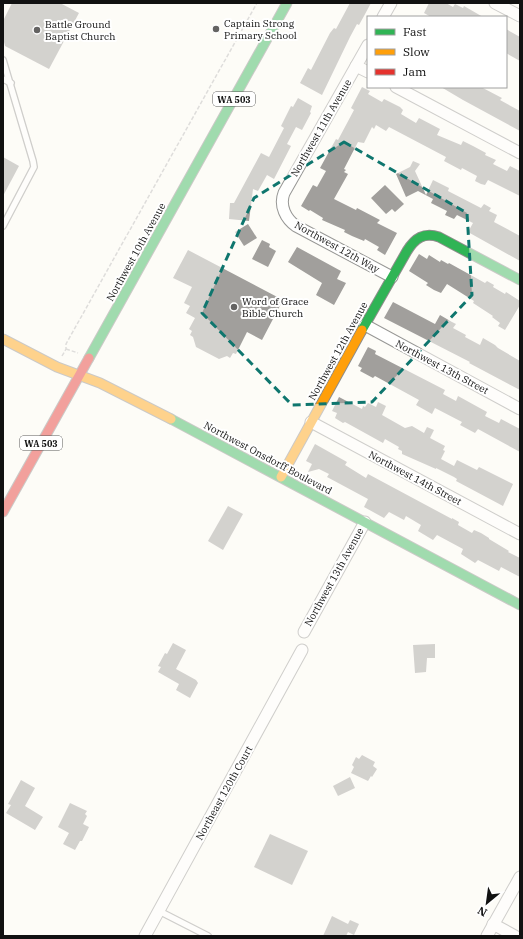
<svg xmlns="http://www.w3.org/2000/svg" width="523" height="939" font-family="'IBM Plex Serif',serif">
  <rect width="100%" height="100%" fill="#fdfcf7"/>
  <g fill="#a19f9c">
    <path d="M12 3H60L79 13 49 69 5 46 3 38V21Z"/>
    <path d="M350 3H371L364 16 359 25 357 24 350 37 322 95 300 83 308 68 311 70 330 33 334 28 336 29Z"/>
    <path d="M429 3H446L453 7 455 4 463 8 464 6 483 17H431L424 13Z"/>
    <path d="M506 29 520 37V61L506 53Z"/>
    <path d="M362 87 370 91 368 94 382 102 384 99 400 107 403 110 401 114 416 123 419 118 440 129 437 135 461 145 463 141 473 146 486 153 485 155 496 160 493 164 507 171 510 166 520 171V196L488 180 485 185 481 184 475 181 477 176 462 168 461 170 444 161 446 157 389 127 386 131 376 125 374 129 372 127 364 143 358 142 344 169 346 170 344 172 348 174 334 199 356 210 357 208 380 220 377 223 397 233 385 255 377 250 379 247 365 239 364 241 352 236 344 232 345 230 322 220 323 218 310 210 309 211 301 206 313 185 317 187 326 171 320 168 336 139 338 140 354 110 351 108Z"/>
    <path d="M441 87H481L502 98 500 100 520 111V131L463 100Z"/>
    <path d="M298 98 312 106 310 112 311 113 302 130 296 127 287 144 291 146 274 179 267 175 258 191 253 189 249 221 229 219 230 203H234L261 153 269 157 284 128 281 126 291 106 293 107Z"/>
    <path d="M3 157 19 166 3 196Z"/>
    <path d="M413 161 420 164 415 171 426 195 433 180 449 188 448 191 481 208 484 204 491 208 489 211 497 215 494 222 520 236V261L468 232 473 223 457 215 454 219 445 215 447 211 431 203 433 199 418 191 406 197 396 174 410 167Z"/>
    <path d="M385 185 404 204 395 212 392 209 386 214 371 198Z"/>
    <path d="M248 224 257 238 244 246 235 232Z"/>
    <path d="M262 240 270 244 269 247 276 251 268 267 252 259Z"/>
    <path d="M297 247 341 271 337 279 346 283 334 305 316 295 322 283 288 262Z"/>
    <path d="M188 250 283 300 262 340 247 332 236 354 233 353 230 358 227 356 219 359 196 347 193 337 190 335 192 331 189 329 195 318 186 313 190 306 184 303 192 287 173 278Z"/>
    <path d="M419 254 427 259 429 255 440 262 441 260 448 264 449 263 485 283 487 281 494 285 493 287 505 294 506 292 520 301V305L505 330 498 326 500 323 492 317 493 316 473 303 474 301 447 284 441 293 434 290 426 285 428 283 409 271Z"/>
    <path d="M393 302 435 324 440 315 452 322 456 324 453 328 466 335 465 337 480 345 483 338 495 345 498 348 520 361V390L469 363 470 362 384 318Z"/>
    <path d="M368 347 376 351 375 354 445 390 443 394 456 401 458 396 487 412 485 416 499 423 501 419 520 429V452L478 429 475 433 460 425 462 422 435 408 432 414 416 405 419 400 375 376 373 378 360 371 362 368 358 366Z"/>
    <path d="M339 397 362 409 363 406 365 407 368 403 376 407 378 402 386 406 382 415 405 428 412 426 424 433 427 427 434 430 430 438 445 446 443 450 445 451 441 459 454 466 457 460 477 470 479 467 513 484 503 506 456 481 457 479 454 477 436 468V469L402 454V451L398 449 399 447 385 439 383 443 345 422 343 423 335 418 337 413 332 411Z"/>
    <path d="M315 444 347 462 345 465 366 478 368 474 452 519V518L459 522 458 525 472 533 474 530 481 533 489 538V539L509 551 508 552 520 558V577L501 567 499 571 478 560 475 563 461 554 463 549 437 535 433 540 418 531 421 525 406 516 404 520 389 512 384 518 364 507 368 499 327 477 329 474 319 469 308 472 312 464 306 461Z"/>
    <path d="M228 506 243 514 223 550 208 541Z"/>
    <path d="M173 643 186 650 176 669 196 680 198 683 190 698 176 690 179 684 158 672 161 667 158 666 165 653 167 654Z"/>
    <path d="M435 644V658H427L426 672 415 673 413 645Z"/>
    <path d="M362 755 375 762 373 766 377 769 372 777 371 776 368 781 351 773 354 767 352 765 356 757 359 759Z"/>
    <path d="M350 777 355 788 338 796 333 786Z"/>
    <path d="M21 780 35 788 25 806 43 817 35 830 6 813 11 805 8 804Z"/>
    <path d="M70 803 87 811 85 814 87 816 83 824 89 827 82 841H80L75 850 63 844 69 833 58 827Z"/>
    <path d="M270 834 308 851 292 885 254 867Z"/>
    <path d="M332 916 348 924 350 920 359 924 354 935 348 932 346 936H323Z"/>
  </g>
  <g fill="none" stroke-linecap="round" stroke-linejoin="round">
    <defs>
      <g id="lane">
        <path d="M3 60 33 161 34 167 3 226"/>
        <path d="M3 79 11 83"/>
        <path d="M159 911 208 936"/>
      </g>
      <g id="street">
        <path d="M495 3 520 16"/>
        <path d="M383 17 391 3"/>
        <path d="M368 45 284 193C279 206 286 219 296 226L392 277"/>
        <path d="M356 66 368 72"/>
        <path d="M396 87 520 153"/>
        <path d="M365 325 520 409"/>
        <path d="M311 422 520 534"/>
        <path d="M304 632 365 522"/>
        <path d="M493 924 515 936"/>
        <path d="M145 936 302 650"/>
        <path d="M487 936 520 877"/>
      </g>
      <g id="fast">
        <path d="M362 330 407 251C415 238 424 232 439 237L520 280"/>
        <path d="M89 358 287 3"/>
        <path d="M171 419 520 605"/>
      </g>
      <g id="slow">
        <path d="M3 339 57 367 100 383 171 419"/>
        <path d="M281 477 362 330"/>
      </g>
      <path id="jam" d="M3 512 89 358"/>
    </defs>
    <use href="#lane" stroke="#979795" stroke-width="8"/>
    <use href="#street" stroke="#979795" stroke-width="13"/>
    <use href="#fast" stroke="#8e8d8b" stroke-width="11"/>
    <use href="#slow" stroke="#8e8d8b" stroke-width="11"/>
    <use href="#jam" stroke="#8e8d8b" stroke-width="11"/>
    <g stroke="#b9b9b8" stroke-width="1.5" stroke-dasharray="4 2" stroke-linecap="butt">
      <path d="M66 349 78 353"/>
      <path d="M62 356 66 349V344L257 3"/>
    </g>
    <use href="#lane" stroke="#fffffe" stroke-width="5.5"/>
    <use href="#street" stroke="#fffffe" stroke-width="11"/>
    <use href="#fast" stroke="#30b455" stroke-width="9"/>
    <use href="#slow" stroke="#ff9f0a" stroke-width="9"/>
    <use href="#jam" stroke="#e5322d" stroke-width="9"/>
  </g>
  <path d="M0 0H523V939H0ZM344 142 467 213 472 295 372 402 292 405 202 313 254 198Z" fill="#fdfcf7" fill-opacity=".55" fill-rule="evenodd"/>
  <path fill="none" stroke="#0f766e" stroke-width="3" stroke-dasharray="8 5" stroke-linejoin="round" d="M344 142 467 213 472 295 372 402 292 405 202 313 254 198Z"/>
  <g fill="#646362" stroke="#fff" stroke-width="1.5">
    <circle cx="216" cy="29" r="4"/>
    <circle cx="37" cy="30" r="4"/>
    <circle cx="234" cy="307" r="4"/>
  </g>
  <g text-anchor="middle" dominant-baseline="central" stroke-width="4" stroke-linejoin="round" paint-order="stroke">
    <g fill="#fff" stroke="#585858" stroke-width="1">
      <rect x="213" y="92" width="42" height="14" rx="3"/>
      <rect x="20" y="436" width="42" height="14" rx="3"/>
    </g>
    <g font-size="9" font-weight="bold" fill="#111">
      <text x="234" y="99">WA 503</text>
      <text x="41" y="443">WA 503</text>
    </g>
    <g font-size="10" fill="#111" stroke="#fff" text-anchor="start">
      <text x="224" y="23">Captain Strong<tspan x="224" dy="12">Primary School</tspan></text>
      <text x="45" y="24">Battle Ground<tspan x="45" dy="12">Baptist Church</tspan></text>
      <text x="242" y="301">Word of Grace<tspan x="242" dy="12">Bible Church</tspan></text>
    </g>
    <g font-size="10" fill="#111" stroke="#fff">
      <text transform="translate(321 128) rotate(-60)">Northwest 11th Avenue</text>
      <text transform="translate(337 247) rotate(29)">Northwest 12th Way</text>
      <text transform="translate(136 252) rotate(-61)">Northwest 10th Avenue</text>
      <text transform="translate(338 351) rotate(-61)">Northwest 12th Avenue</text>
      <text transform="translate(442 367) rotate(28)">Northwest 13th Street</text>
      <text transform="translate(268 458) rotate(28)">Northwest Onsdorff Boulevard</text>
      <text transform="translate(415 478) rotate(28)">Northwest 14th Street</text>
      <text transform="translate(334 577) rotate(-61)">Northwest 13th Avenue</text>
      <text transform="translate(224 793) rotate(-61)">Northeast 120th Court</text>
    </g>
  </g>
  <rect width="523" height="939" fill="none" stroke="#111111" stroke-width="8"/>
  <rect x="367" y="16" width="140" height="72" fill="#ffffff" stroke="#a0a0a0"/>
  <rect x="375" y="29" width="20" height="6" fill="#30b455" stroke="#a0a0a0"/>
  <text x="403" y="36" font-size="12" fill="#111111">Fast</text>
  <rect x="375" y="49" width="20" height="6" fill="#ff9f0a" stroke="#a0a0a0"/>
  <text x="403" y="56" font-size="12" fill="#111111">Slow</text>
  <rect x="375" y="69" width="20" height="6" fill="#e5322d" stroke="#a0a0a0"/>
  <text x="403" y="76" font-size="12" fill="#111111">Jam</text>
  <g transform="translate(487 903) rotate(209)" stroke="#ffffff" stroke-width="3" paint-order="stroke">
  <path d="M0-3L7 15L0 10L-7 15Z" fill="#111111"/>
  <text y="-6" font-size="11" font-weight="bold" text-anchor="middle" fill="#111111">N</text>
  </g>
</svg>
